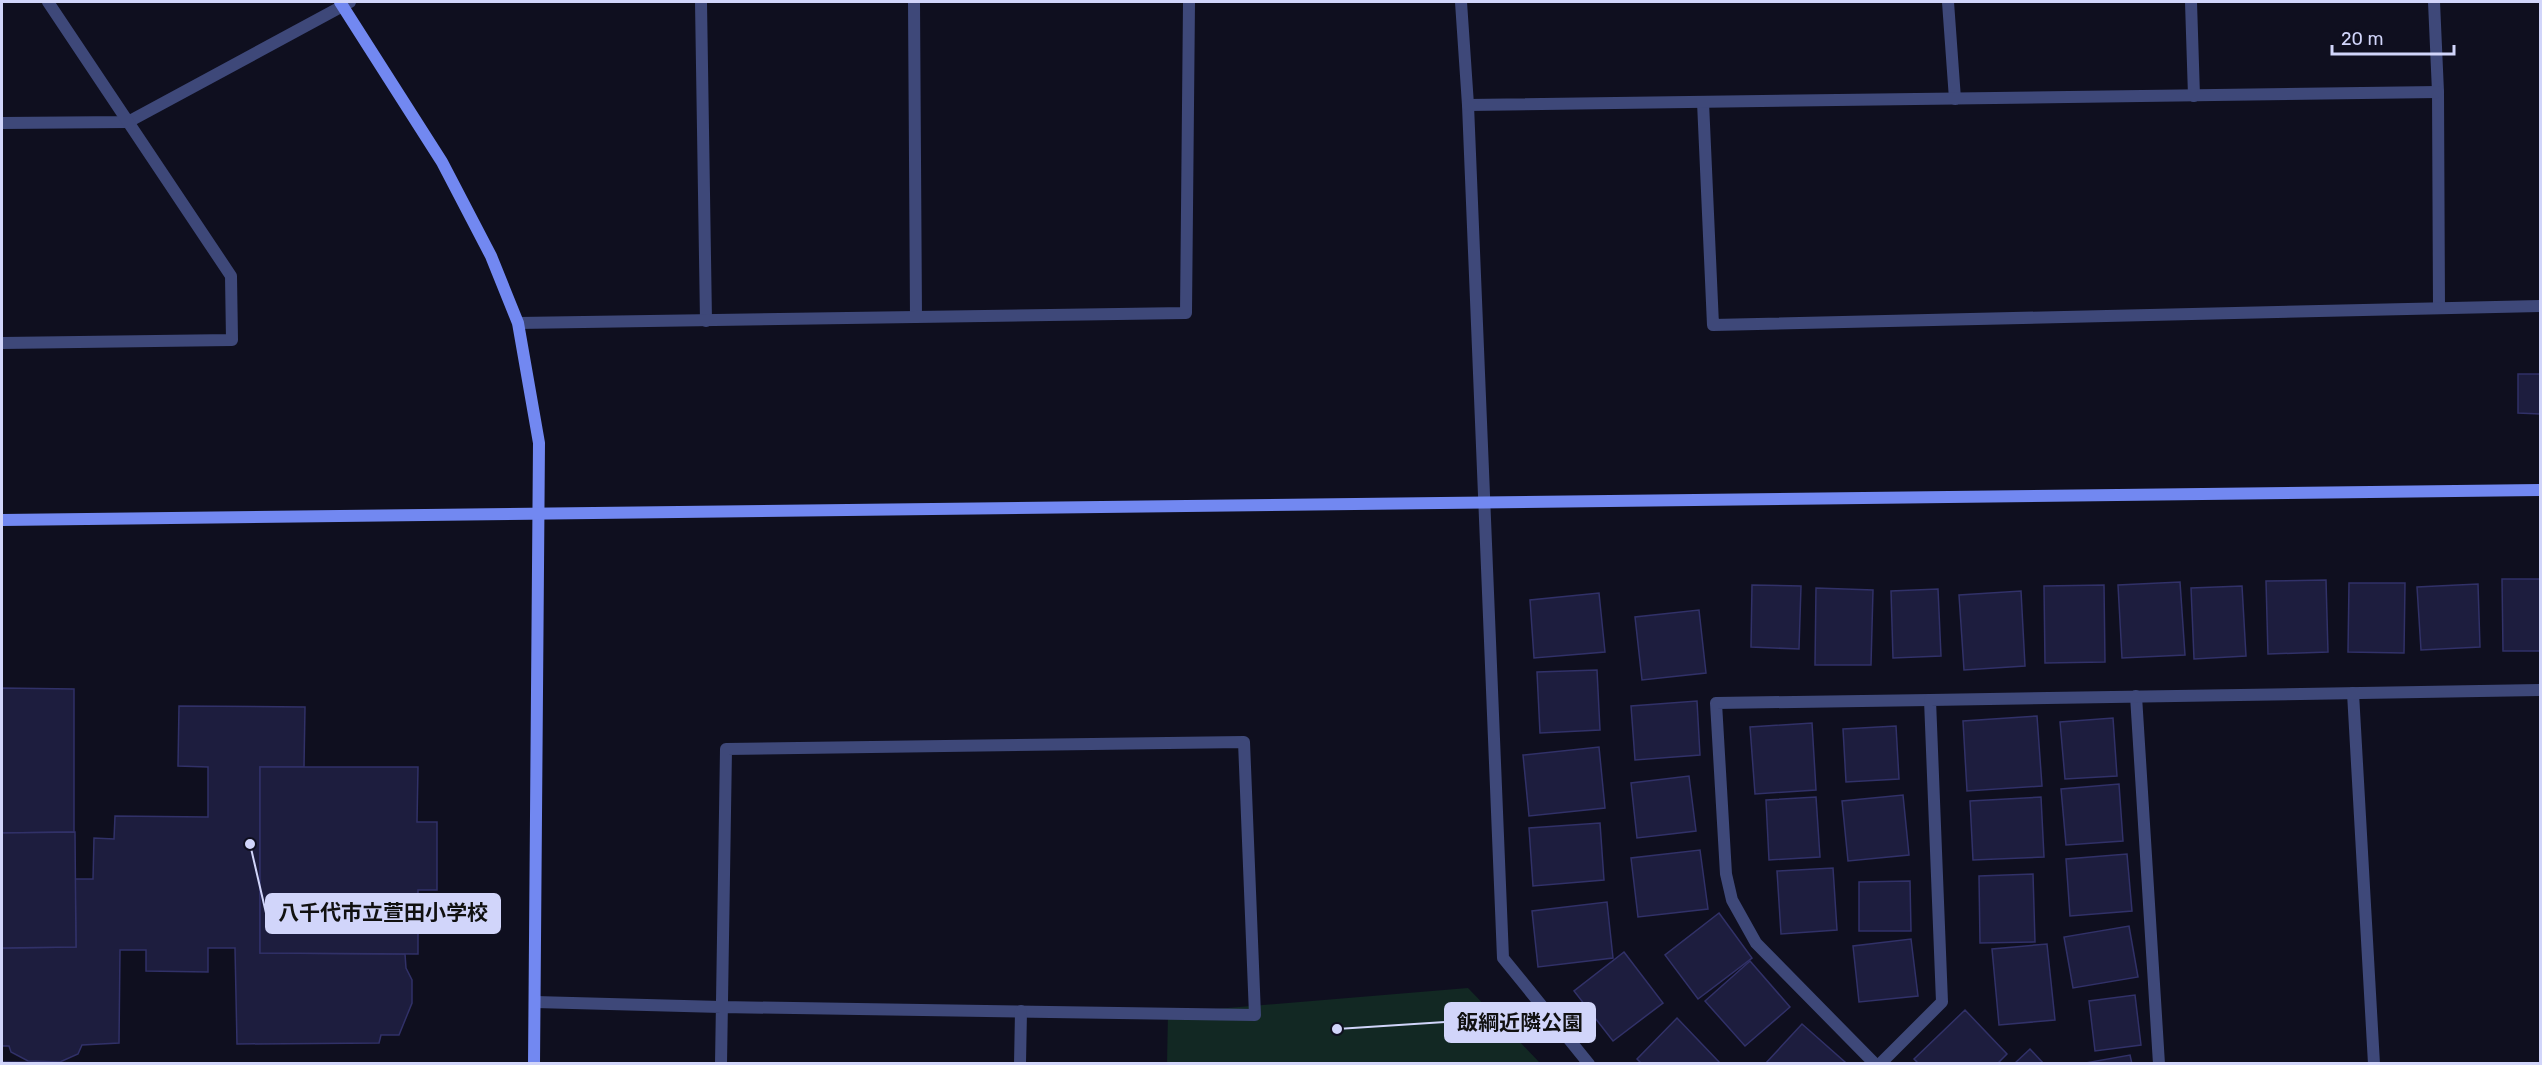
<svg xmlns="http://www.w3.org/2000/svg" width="2542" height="1065" font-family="Rubik,'Noto Sans JP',sans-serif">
  <rect width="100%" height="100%" fill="#0f0f1f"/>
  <path fill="#122823" d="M1468 988 1540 1063 1167 1064 1168 1013Z"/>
  <g fill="#1d1d3e" stroke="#313168" stroke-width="1.5">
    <path d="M2518 374H2540V414L2518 413Z"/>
    <path d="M2502 579H2540V651H2503Z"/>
    <path d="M2326 580 2328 652 2268 654 2266 581Z"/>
    <path d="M2180 582 2185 655 2122 658 2118 585Z"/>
    <path d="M2349 583H2405L2404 653 2348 652Z"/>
    <path d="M2478 584 2480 647 2421 650 2417 587Z"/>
    <path d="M1752 585 1801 586 1799 649 1751 647Z"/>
    <path d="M2104 585 2105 662 2045 663 2044 586Z"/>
    <path d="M2242 586 2246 656 2194 659 2191 588Z"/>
    <path d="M1816 588 1873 590 1871 665H1815Z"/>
    <path d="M1938 589 1941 656 1893 658 1891 591Z"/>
    <path d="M2021 591 2025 666 1964 670 1959 595Z"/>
    <path d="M1599 593 1605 652 1534 658 1530 600Z"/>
    <path d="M1699 610 1706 673 1642 680 1635 617Z"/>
    <path d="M1597 670 1600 730 1540 733 1537 672Z"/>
    <path d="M2 688 74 689V832L2 833Z"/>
    <path d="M1697 701 1700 755 1635 760 1631 706Z"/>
    <path d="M179 706 305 707 304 767H260V953L405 954 406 968 412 980V1003L399 1035H381L379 1043 237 1044 235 948H208V972L146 971V950H120L119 1043 82 1045 78 1054 60 1062 28 1061 11 1052 9 1046H2V948L76 947 75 879H93L94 838 114 839 115 816 208 817V767L178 766Z"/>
    <path d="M2037 716 2042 786 1967 791 1963 721Z"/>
    <path d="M2113 718 2117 776 2065 779 2060 722Z"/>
    <path d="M1812 723 1816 790 1755 794 1750 727Z"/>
    <path d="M1896 726 1899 779 1846 782 1843 729Z"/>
    <path d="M1599 747 1605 808 1529 816 1523 755Z"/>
    <path d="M260 767H418L417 822H437V890H418V954L260 953Z"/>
    <path d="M1689 776 1696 831 1637 838 1631 783Z"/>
    <path d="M2119 784 2123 841 2066 845 2061 789Z"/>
    <path d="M1903 795 1909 855 1848 861 1842 801Z"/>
    <path d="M1816 797 1820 857 1769 860 1766 800Z"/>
    <path d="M2041 797 2044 857 1973 860 1970 801Z"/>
    <path d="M1600 823 1604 880 1533 886 1529 828Z"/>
    <path d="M75 832 76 947 2 948V833Z"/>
    <path d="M1700 850 1708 909 1638 917 1631 858Z"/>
    <path d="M2127 854 2132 911 2070 916 2066 859Z"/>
    <path d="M1833 868 1837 930 1781 934 1777 871Z"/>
    <path d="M2033 874 2035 942 1980 943 1979 876Z"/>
    <path d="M1910 881 1911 931H1859V882Z"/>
    <path d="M1607 902 1613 958 1538 967 1532 911Z"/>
    <path d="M1719 913 1752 958 1698 999 1665 955Z"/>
    <path d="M2129 926 2138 977 2073 988 2064 937Z"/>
    <path d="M1911 939 1918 996 1859 1002 1853 946Z"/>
    <path d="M2047 944 2055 1020 1999 1025 1992 949Z"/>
    <path d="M1624 952 1663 1003 1613 1041 1574 991Z"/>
    <path d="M1750 961 1790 1007 1745 1046 1705 1001Z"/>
    <path d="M2135 995 2141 1045 2095 1051 2089 1001Z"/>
    <path d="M1965 1010 2007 1054 1997 1064H1919L1914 1059Z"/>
    <path d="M1677 1018 1721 1064H1642L1637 1059Z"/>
    <path d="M1802 1024 1845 1062 1843 1064H1765Z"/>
    <path d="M2030 1049 2044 1064H2014Z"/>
    <path d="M2130 1055 2132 1064H2080Z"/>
    <path d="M2 1062 114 1063 2 1064Z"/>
  </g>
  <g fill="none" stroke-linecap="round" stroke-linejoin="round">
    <g stroke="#3e4879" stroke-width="12">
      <path d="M701 2 706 321"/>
      <path d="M914 2 916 317"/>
      <path d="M1461 2 1468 105 1503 958 1589 1064"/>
      <path d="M1948 2 1955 99"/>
      <path d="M2191 2 2194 96"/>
      <path d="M2434 2 2438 92 2439 308"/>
      <path d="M1703 102 1713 325 2540 306"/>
      <path d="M1468 105 2438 92"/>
      <path d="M2 123 128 122 350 2"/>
      <path d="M518 323 1186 313 1189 2"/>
      <path d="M2 343 232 340 231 276 48 2"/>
      <path d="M2353 693 2374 1064"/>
      <path d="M2136 696 2159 1064"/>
      <path d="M535 1002 721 1007 1255 1015 1244 742 726 749 721 1064"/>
      <path d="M1020 1064 1021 1011"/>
      <path d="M1875 1064 1756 943 1732 900 1726 874 1716 703 1930 700"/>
      <path d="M1880 1064 1942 1002 1930 700 2540 690"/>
    </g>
    <g stroke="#7288f1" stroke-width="12">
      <path d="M340 2 442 162 491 256 518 323 539 443 534 1064"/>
      <path d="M2 520 2540 490"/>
    </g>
  </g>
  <path fill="none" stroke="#d1d5fa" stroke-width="2" d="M250 844L266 913M1337 1029L1445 1022"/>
  <g fill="#d1d5fa" stroke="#0f0f1f" stroke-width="2">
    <circle cx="250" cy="844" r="6"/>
    <circle cx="1337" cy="1029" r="6"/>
  </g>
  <g fill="#d1d5fa" stroke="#d1d5fa" stroke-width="2">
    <rect x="266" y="894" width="234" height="39" rx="6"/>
    <rect x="1445" y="1003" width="150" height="39" rx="6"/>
  </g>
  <g font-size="21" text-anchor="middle" font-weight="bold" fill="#111">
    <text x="383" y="920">八千代市立萱田小学校</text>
    <text x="1520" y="1030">飯綱近隣公園</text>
  </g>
  <rect width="2542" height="1065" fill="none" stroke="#d1d5fa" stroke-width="6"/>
  <path d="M2332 45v9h122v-9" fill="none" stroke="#d1d5fa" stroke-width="3"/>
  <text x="2341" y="45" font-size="18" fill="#d1d5fa" stroke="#0f0f1f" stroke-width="4.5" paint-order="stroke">20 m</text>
</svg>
